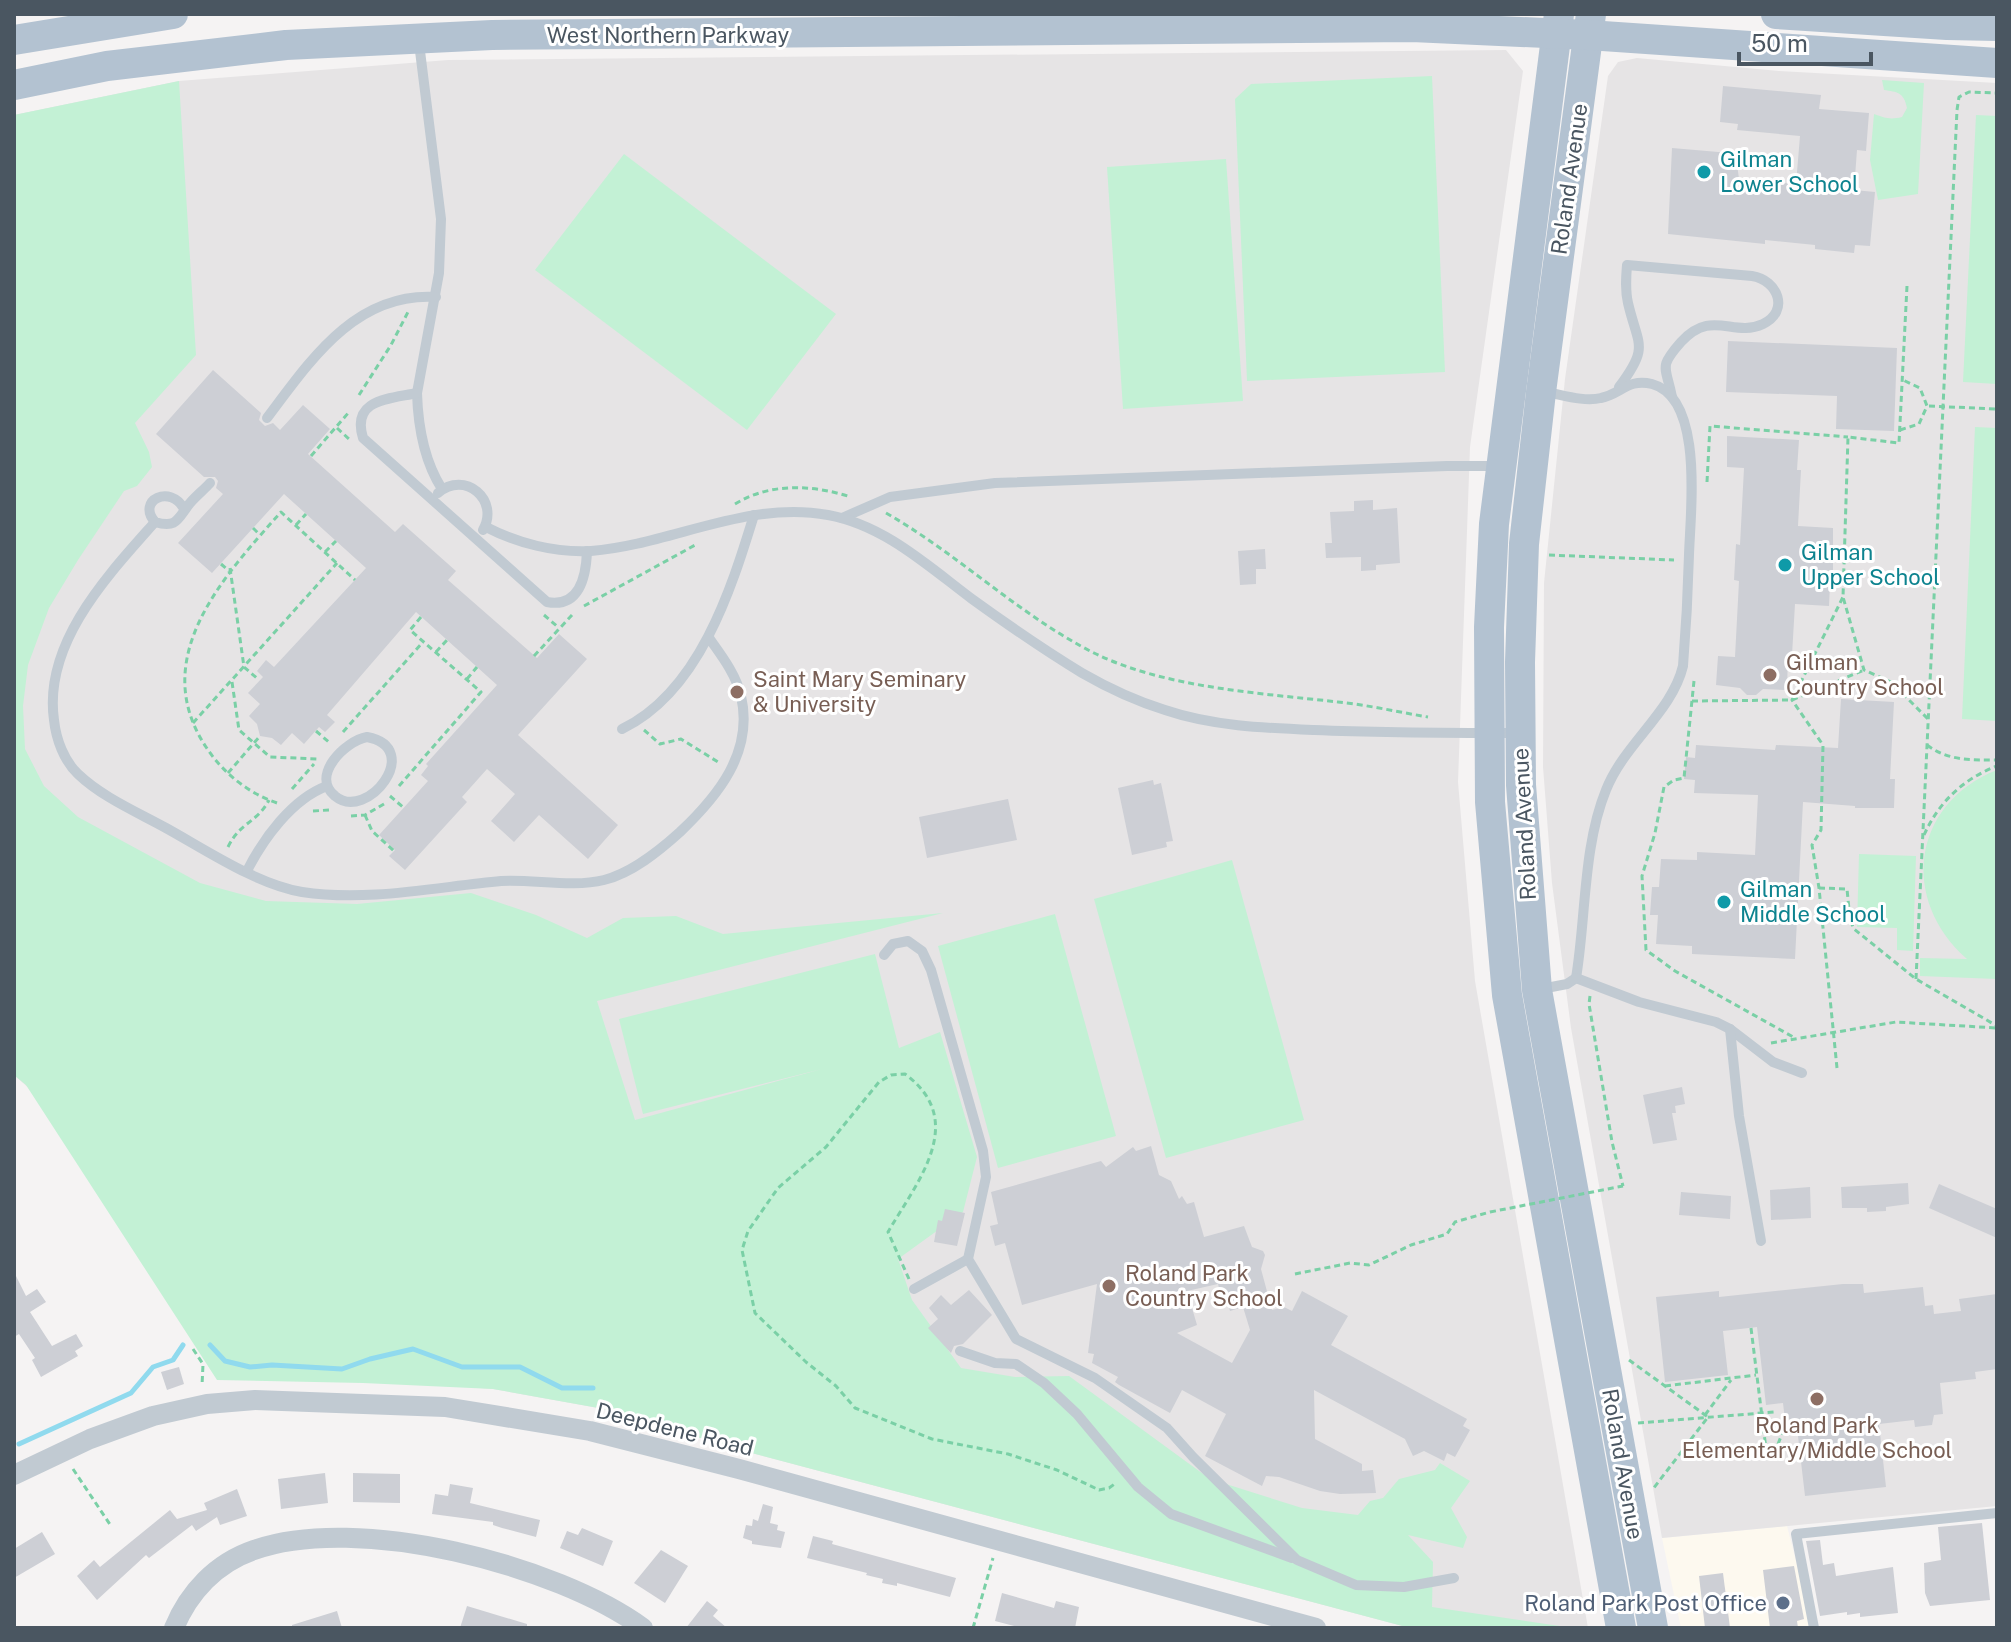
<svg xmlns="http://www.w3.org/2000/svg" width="2011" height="1642" font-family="'Public Sans',sans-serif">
  <rect width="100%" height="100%" fill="#f5f3f3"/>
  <path fill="#fdf9ef" d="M1787 1526 1813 1628H1681L1662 1538Z"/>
  <g fill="#e6e4e5">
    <path d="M1506 50 1523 71 1470 447 1458 782 1475 981 1588 1628H1410L744 1451 604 1409 493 1389 355 1378 14 1075V115L179 81 448 60Z"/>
    <path d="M1637 58 1779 71 1997 83V1506L1662 1538 1571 1028 1552 883 1543 767 1544 583 1565 379 1608 76 1618 62Z"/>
  </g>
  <g fill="#c3f1d5">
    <path d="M1432 76 1445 372 1247 381 1235 99 1251 84Z"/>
    <path d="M1882 80 1924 83 1918 194 1878 200 1870 160 1874 114C1885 118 1890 120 1902 117L1907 108C1904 92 1897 92 1884 90Z"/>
    <path d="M179 81 196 355 135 423 149 452 152 467 137 486 124 491 78 560 49 608 28 665 23 706 25 749 44 786 78 817 200 883 266 901 357 904 471 893 536 915 587 938 623 918 676 916 723 934 943 913 597 1001 635 1120 822 1069 643 1114 619 1019 875 954 899 1048 940 1032 977 1157 963 1212 898 1259 912 1300 961 1368 1015 1377 1069 1376 1210 1479 1302 1508 1358 1515 1370 1501 1383 1498 1399 1479 1435 1470 1440 1463 1470 1481 1451 1508 1467 1537 1463 1548 1408 1535 1433 1562 1432 1607 1573 1628H1410L744 1451 604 1409 493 1389 363 1383 217 1380 26 1085 14 1075V115Z"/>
    <path d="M1976 115 1997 116V384L1963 382Z"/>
    <path d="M624 154 836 314 747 430 535 270Z"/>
    <path d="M1226 159 1243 401 1123 409 1107 167Z"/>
    <path d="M1975 427 1997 428V721L1962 719Z"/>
    <path d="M1997 770V979L1920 976V958L1967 959C1900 900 1911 804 1997 770Z"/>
    <path d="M1859 854 1916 856 1913 951 1897 950V928L1857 927Z"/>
    <path d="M1232 860 1304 1120 1166 1158 1094 899Z"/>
    <path d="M1055 914 1116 1136 998 1168 938 946Z"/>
  </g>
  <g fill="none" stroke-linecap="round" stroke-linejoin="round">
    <g stroke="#90daee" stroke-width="5">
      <path d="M210 1345 225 1361 250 1367 272 1365 342 1369 370 1359 413 1349 462 1367H520L562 1388H593"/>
      <path d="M19 1444 131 1393 153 1367 173 1360 183 1345"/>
    </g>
  </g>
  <g fill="#cdcfd5" fill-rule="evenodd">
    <path d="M1723 86 1821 95 1819 109 1869 113 1866 151 1857 150 1854 190 1875 192 1870 246 1855 245 1854 253 1815 249V245L1765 240V244L1668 234 1672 148 1730 153 1729 164H1737L1739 179 1796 184 1800 136 1737 130 1738 124 1720 122Z"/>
    <path d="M1728 341 1897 348 1894 431 1836 429 1837 396 1726 392Z"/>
    <path d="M213 370 261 413 259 420 265 426 273 423 280 430 303 405 330 429 308 454 395 532 403 524 456 571 448 580 537 658 559 634 587 659 518 735 618 825 588 859 539 815 514 842 491 821 515 794 487 769 462 797 467 802 405 870 389 856 395 850 379 835 428 781 421 775 428 766 426 764 497 685 416 612 327 715 335 722 325 732 319 727 304 744 292 733 281 745 272 738 260 736 257 724 249 716 260 704 248 693 263 677 257 671 266 660 274 667 366 568 284 494 212 573 178 543 223 494 216 488 218 481 215 477H204L156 434Z"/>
    <path d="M1727 436 1799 440 1797 470H1801L1798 526 1833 528V585H1830L1829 606 1795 604 1792 655 1788 654 1787 690 1763 689 1756 695H1747L1740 688 1716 685 1718 656 1735 657 1739 581 1734 580 1736 544 1740 545 1744 468 1727 467Z"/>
    <path d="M1373 500V510L1397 508 1400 563 1376 565V570L1361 571V557L1326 558 1325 543H1332L1330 512 1354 511V501Z"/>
    <path d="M1265 549 1266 569H1256V584L1240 585 1238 551Z"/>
    <path d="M1841 699 1894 702 1890 779H1895L1894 808H1855V806L1803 802 1795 959 1692 954V946L1656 944 1658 915H1650L1652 887H1659L1661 859 1697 860V852L1755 855 1758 795 1694 793 1695 780 1684 779 1686 757 1695 758 1696 745 1775 750 1776 745 1838 748Z"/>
    <path d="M1153 780 1154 785 1161 783 1173 841 1166 842 1167 847 1132 855 1118 788Z"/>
    <path d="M1008 799 1017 840 927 858 919 817Z"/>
    <path d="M1682 1087 1685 1104 1675 1106 1676 1113H1672L1677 1140 1653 1144 1643 1095Z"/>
    <path d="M1151 1146 1159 1175 1171 1181 1179 1199 1182 1196 1187 1204 1194 1202 1204 1237 1244 1226 1252 1247 1263 1251 1265 1255 1261 1269 1272 1310 1284 1307 1292 1311 1302 1291 1348 1316 1331 1345 1467 1419 1463 1426 1470 1430 1455 1457 1447 1453 1444 1461 1424 1451 1413 1456 1405 1439 1314 1390 1315 1439 1362 1464V1471L1373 1470 1376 1493 1340 1494 1320 1491 1279 1477 1266 1476 1262 1486 1205 1456 1226 1414 1182 1390 1170 1413 1119 1385 1115 1382 1118 1377 1092 1363 1094 1354 1088 1353 1097 1284 1022 1305 1005 1243 995 1246 990 1226 998 1224 991 1192 1101 1161 1106 1167 1133 1147 1136 1151ZM1218 1284 1220 1292 1224 1291 1230 1311 1243 1307 1250 1330 1232 1363 1177 1333 1197 1325 1187 1291Z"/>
    <path d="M1908 1183 1909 1204 1886 1207V1211L1867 1212V1208H1842L1841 1187Z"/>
    <path d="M1939 1184 1997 1209V1238L1929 1208Z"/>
    <path d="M1810 1187 1811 1218 1771 1220 1770 1190Z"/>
    <path d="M1681 1192 1731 1196 1730 1219 1679 1215Z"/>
    <path d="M945 1209 965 1213 957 1246 934 1242 938 1220 942 1221Z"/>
    <path d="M14 1272 26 1296 37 1289 46 1302 30 1312 52 1346 76 1334 83 1346 75 1351 78 1356 41 1377 32 1360 35 1358 19 1334 14 1337Z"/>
    <path d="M1843 1284H1863L1864 1293 1923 1287 1925 1306 1933 1305 1934 1314 1961 1311 1959 1299 1997 1294V1369L1975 1372 1976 1379 1940 1383 1943 1414 1934 1415 1932 1425 1915 1427 1914 1420 1879 1424 1886 1487 1805 1496 1796 1419 1785 1420 1783 1403 1766 1405 1757 1327 1723 1331 1728 1375 1665 1382 1656 1297 1719 1291V1297Z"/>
    <path d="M969 1290 992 1315 963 1344 954 1346 951 1353 928 1328 938 1319 929 1308 941 1295 951 1305Z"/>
    <path d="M179 1367 184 1384 167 1390 161 1372Z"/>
    <path d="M325 1473 328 1503 281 1509 278 1479Z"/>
    <path d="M353 1473 400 1474V1503L353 1502Z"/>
    <path d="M450 1484 473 1488 470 1503 540 1520 536 1537 502 1528 493 1525V1522L432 1514 435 1494 448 1496Z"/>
    <path d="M237 1489 247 1516 220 1525 217 1517 196 1531 192 1525 149 1558 146 1555 97 1600 77 1576 94 1560 100 1567 170 1510 177 1519 207 1510 204 1503Z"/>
    <path d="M763 1504 773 1507 770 1523 778 1525 777 1530 785 1532 781 1548 752 1544V1541L743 1538 746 1525 752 1526 753 1519 758 1521Z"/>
    <path d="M1982 1523 1990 1600 1930 1606 1925 1593 1924 1563 1941 1560 1938 1527Z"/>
    <path d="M582 1528 613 1541 603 1566 560 1548 567 1531 578 1535Z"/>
    <path d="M42 1532 55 1554 14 1578V1549Z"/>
    <path d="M813 1536 833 1541 832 1544 956 1578 950 1597 897 1583V1586L882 1583 883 1579 866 1575 867 1573 807 1558Z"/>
    <path d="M1820 1540 1823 1565 1834 1563 1836 1576 1893 1567 1898 1613 1860 1617V1613L1847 1615V1612L1820 1616 1806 1541Z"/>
    <path d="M661 1550 688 1566 665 1603 634 1583Z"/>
    <path d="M1794 1566 1804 1619 1797 1621 1798 1628H1770L1763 1570Z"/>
    <path d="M1723 1573 1730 1628H1705L1699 1576Z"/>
    <path d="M1002 1593 1054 1608 1056 1601 1079 1607 1075 1628H1022L995 1621Z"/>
    <path d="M707 1601 718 1610 713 1616 727 1628H686Z"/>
    <path d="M467 1606 527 1624V1628H460Z"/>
    <path d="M337 1611 342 1628H292V1625Z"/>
  </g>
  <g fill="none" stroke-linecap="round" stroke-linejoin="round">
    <g stroke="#7ad0a6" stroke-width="3" stroke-dasharray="6 4" stroke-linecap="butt">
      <path d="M1907 286 1899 443 1848 437 1843 597 1864 670 1891 682 1928 719"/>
      <path d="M359 395 391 345 408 312"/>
      <path d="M1929 406 1997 409"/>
      <path d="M337 428 349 439"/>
      <path d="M1900 430 1919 424 1927 406 1920 388 1903 380"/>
      <path d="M311 456 349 412"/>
      <path d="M1707 482 1710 426 1848 437"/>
      <path d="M735 504C771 482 813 485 851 497"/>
      <path d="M886 513C958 554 1019 615 1094 653 1165 688 1260 693 1338 702 1368 705 1398 712 1428 717"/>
      <path d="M296 525 306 514"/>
      <path d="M253 528 260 535"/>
      <path d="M325 552 336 541"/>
      <path d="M1549 555 1674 560"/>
      <path d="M221 564 229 571"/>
      <path d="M230 568 244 667 259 680"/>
      <path d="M584 606 697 544"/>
      <path d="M544 615 559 628"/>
      <path d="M436 652 447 640"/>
      <path d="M534 656 572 615"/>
      <path d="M467 679 477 667"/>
      <path d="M1694 681 1684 778 1674 780 1664 787 1655 833 1642 876 1646 950 1675 971 1795 1038"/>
      <path d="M232 682 239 730 270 757 319 759"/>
      <path d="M1692 701 1792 700 1864 670"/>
      <path d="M193 723 337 563"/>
      <path d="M644 730 660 744 681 739 718 762"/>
      <path d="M316 731 331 744"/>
      <path d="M343 732 423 642"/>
      <path d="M1927 745C1948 761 1971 760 1997 760"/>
      <path d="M228 773 260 736"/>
      <path d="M399 786 481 692 410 630 421 617"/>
      <path d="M292 789 314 764"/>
      <path d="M390 796 404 808"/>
      <path d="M277 803C248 793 223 773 206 747 147 658 224 576 281 512L355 580"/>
      <path d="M313 811 329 810"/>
      <path d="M365 815 372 831 394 851"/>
      <path d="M351 816 365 815 384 804"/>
      <path d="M1924 835C1939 802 1963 779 1997 766"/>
      <path d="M228 847C240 822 257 823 269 800"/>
      <path d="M1819 888 1847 889 1850 920 1854 929 1916 979 1997 1026"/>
      <path d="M1916 979 1957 110 1959 97 1969 92 1997 93"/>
      <path d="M1590 996 1589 1004 1612 1142 1623 1186"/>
      <path d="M1771 1043 1896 1022 1997 1028"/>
      <path d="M1837 1068 1819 888 1812 845 1821 830 1823 745 1792 700 1843 597"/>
      <path d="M1295 1274 1350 1263 1369 1265 1411 1245 1447 1234 1455 1222 1490 1212"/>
      <path d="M909 1279 888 1232C917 1182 969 1121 905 1074L891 1075 879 1082 826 1147 778 1188 748 1231 742 1250 755 1313 806 1362 836 1386 855 1408 932 1439 1008 1454 1057 1470 1099 1490 1109 1488 1116 1483"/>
      <path d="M1751 1328 1767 1457H1773L1785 1426"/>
      <path d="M193 1349 203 1364 202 1386"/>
      <path d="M1629 1360 1708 1417 1653 1489"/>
      <path d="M1665 1386 1756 1375"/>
      <path d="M1705 1415 1731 1380"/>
      <path d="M1638 1423 1774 1412"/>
      <path d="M73 1469 111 1526"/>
      <path d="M973 1628 993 1558"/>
    </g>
    <g stroke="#c1cad2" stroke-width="10">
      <path d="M419 43 441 219 439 273 417 393C418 425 424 461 442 489"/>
      <path d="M1619 387C1650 346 1638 346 1628 303 1625 290 1626 278 1627 265L1752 276C1778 280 1790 311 1763 324 1733 338 1712 308 1681 342 1658 368 1666 366 1672 397"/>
      <path d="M1546 392C1563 395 1584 402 1601 398 1621 394 1628 378 1652 384 1705 398 1690 515 1689 555 1688 592 1686 629 1683 666 1672 712 1624 744 1606 790 1583 846 1586 918 1576 978"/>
      <path d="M417 393C389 399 351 399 363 438L547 602C579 608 586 578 587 551"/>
      <path d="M267 418C310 361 355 292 436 297"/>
      <path d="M438 493C465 470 500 500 483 530"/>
      <path d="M184 509C171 484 136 500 155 522 175 528 177 521 187 507 193 498 203 491 210 483"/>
      <path d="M842 518 890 497 995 483 1447 466H1498"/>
      <path d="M155 522C108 575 43 643 54 720 56 739 64 761 78 774 102 797 137 812 166 828 206 850 256 884 302 892 368 902 436 887 501 881 534 879 572 888 604 880 632 873 659 851 680 832 718 796 754 752 741 696 736 674 721 655 709 638"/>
      <path d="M486 527C517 543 555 553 591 551 670 545 746 500 828 515 884 525 928 566 972 599 1008 625 1044 650 1082 673 1108 688 1136 701 1165 710 1212 726 1264 728 1314 730 1382 733 1450 733 1519 733"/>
      <path d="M622 729C699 692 731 590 754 515"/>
      <path d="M367 737C425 748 367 823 335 796 310 776 345 741 367 737Z"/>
      <path d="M247 871C263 839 292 799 327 786"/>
      <path d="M884 955 893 944 908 941 922 951 931 970 983 1151 986 1177 968 1259 1016 1339 1095 1378 1167 1428 1193 1457 1297 1560 1356 1585 1404 1587 1454 1578"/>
      <path d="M1576 978 1639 1002 1716 1022 1730 1029 1773 1062 1802 1073"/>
      <path d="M1541 989 1567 984 1576 978"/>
      <path d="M1730 1029 1739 1116 1761 1241"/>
      <path d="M914 1289 968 1259"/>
      <path d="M960 1351 995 1363 1016 1364 1044 1383 1077 1414 1138 1487 1171 1514 1292 1558"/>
      <path d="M1814 1628 1796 1534 1997 1513"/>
    </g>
    <g stroke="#c1cad2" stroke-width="20">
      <path d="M14 1475 90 1439 153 1416 207 1404 255 1400 445 1407 590 1431 739 1469 1316 1628"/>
      <path d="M174 1628C189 1592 216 1563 254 1550 357 1513 557 1565 643 1628"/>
    </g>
    <g stroke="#b3c2d1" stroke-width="30">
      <path d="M1559 14 1494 524 1489 627 1490 802 1507 995 1621 1628"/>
      <path d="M1591 14 1541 392 1524 544 1520 662 1521 785 1537 990 1653 1628"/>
      <path d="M1776 14 1947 25 1997 26"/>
      <path d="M14 40 173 14"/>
      <path d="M14 85 107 66 286 45 492 35 1412 27 1588 35 1997 63"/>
    </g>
    <path stroke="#7ad0a6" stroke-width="3" stroke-dasharray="6 4" stroke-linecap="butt" d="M1490 1212 1623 1186"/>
  </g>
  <g fill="#0f9aa8" stroke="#fff" stroke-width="3">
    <circle cx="1704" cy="172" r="8"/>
    <circle cx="1785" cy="565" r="8"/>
    <circle cx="1724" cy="902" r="8"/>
  </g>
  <g fill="#8d6e63" stroke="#fff" stroke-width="3">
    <circle cx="1770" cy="675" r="8"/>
    <circle cx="737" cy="692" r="8"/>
    <circle cx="1109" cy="1286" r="8"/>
    <circle cx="1817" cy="1399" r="8"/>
  </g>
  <circle fill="#5c6f8a" stroke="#fff" stroke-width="3" cx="1783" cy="1603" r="8"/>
  <g text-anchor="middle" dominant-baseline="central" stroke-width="6" stroke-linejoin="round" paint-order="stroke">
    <g font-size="22" fill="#4a5661" stroke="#fff">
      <text x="668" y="35">West Northern Parkway</text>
      <text transform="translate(1569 179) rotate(-82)">Roland Avenue</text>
      <text transform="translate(1524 824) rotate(-93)">Roland Avenue</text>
      <text transform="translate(675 1429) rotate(14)">Deepdene Road</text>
      <text transform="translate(1623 1464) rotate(80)">Roland Avenue</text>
    </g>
    <g font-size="22" fill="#0d838f" stroke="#fff" text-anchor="start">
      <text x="1720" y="159">Gilman<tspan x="1720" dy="25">Lower School</tspan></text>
      <text x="1801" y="552">Gilman<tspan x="1801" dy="25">Upper School</tspan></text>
      <text x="1740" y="889">Gilman<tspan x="1740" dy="25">Middle School</tspan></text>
    </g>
    <g font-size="22" fill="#785e54" stroke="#fff" text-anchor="start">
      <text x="1786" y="662">Gilman<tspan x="1786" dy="25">Country School</tspan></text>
      <text x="753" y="679">Saint Mary Seminary<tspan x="753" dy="25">&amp; University</tspan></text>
      <text x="1125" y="1273">Roland Park<tspan x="1125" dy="25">Country School</tspan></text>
      <text x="1817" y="1425" text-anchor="middle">Roland Park<tspan x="1817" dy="25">Elementary/Middle School</tspan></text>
    </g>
    <g font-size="22" fill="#4e5e75" stroke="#fff" text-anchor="end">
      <text x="1767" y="1603">Roland Park Post Office</text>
    </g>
  </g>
  <rect width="2011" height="1642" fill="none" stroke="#4a5661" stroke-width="32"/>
  <path d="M1739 52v12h132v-12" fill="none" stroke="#4a5661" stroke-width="4"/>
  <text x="1751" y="52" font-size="24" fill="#4a5661" stroke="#ffffff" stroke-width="6" paint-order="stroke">50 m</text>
</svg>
